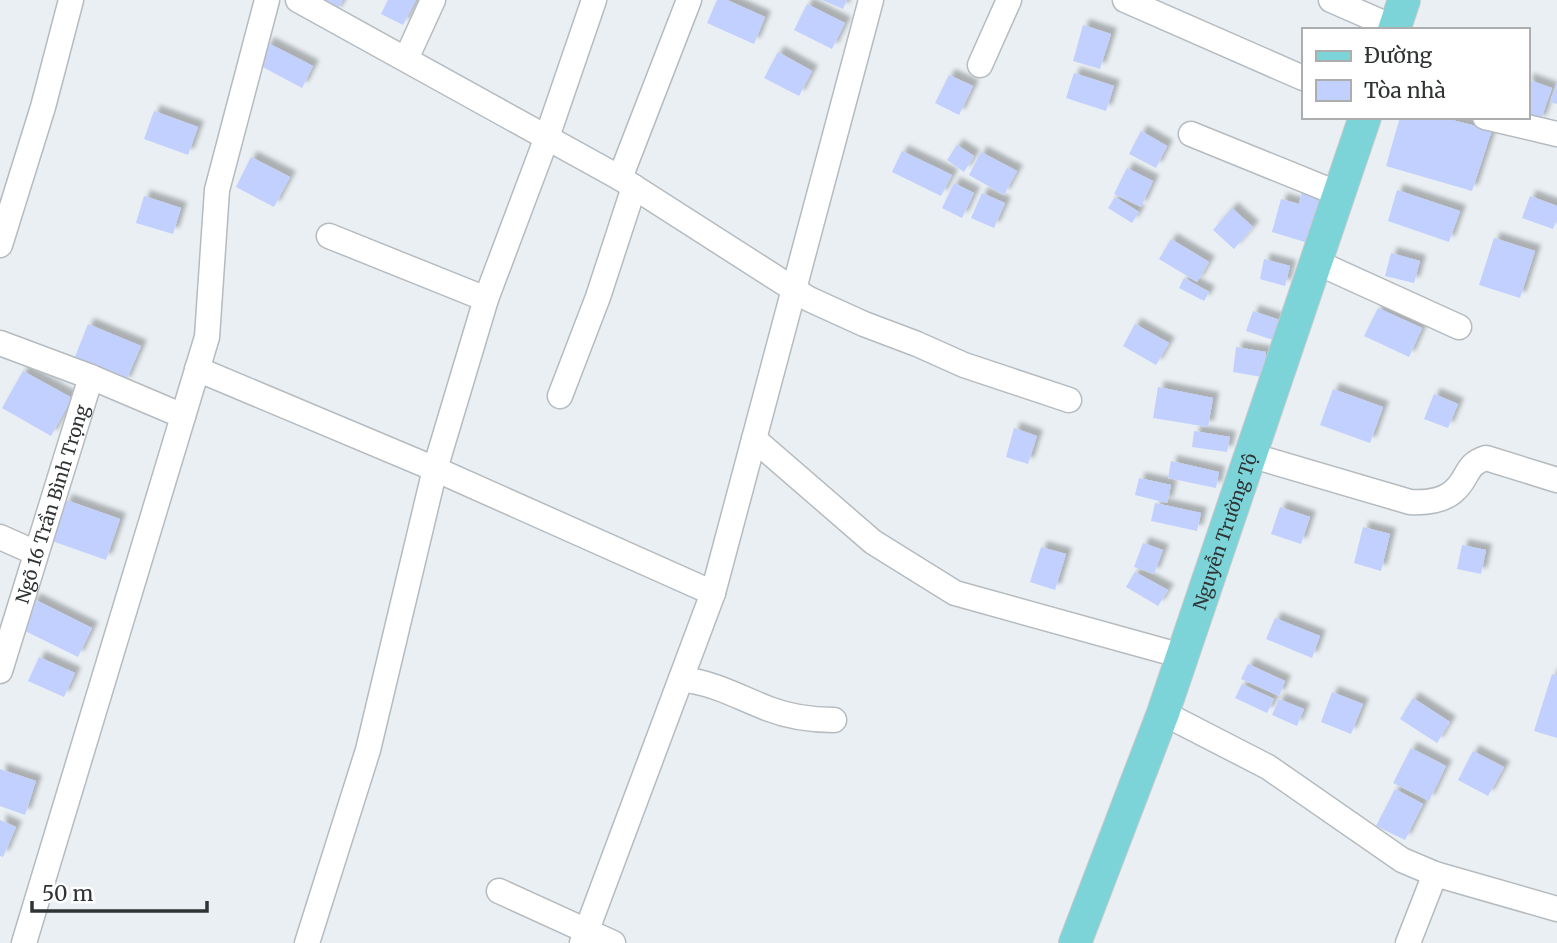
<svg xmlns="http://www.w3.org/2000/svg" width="1557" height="943" font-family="Merriweather,serif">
  <defs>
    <filter id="shadow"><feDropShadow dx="6" dy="-6" stdDeviation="2" flood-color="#0004"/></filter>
  </defs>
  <rect width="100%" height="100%" fill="#e9eff3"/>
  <g fill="#c1d0fe" filter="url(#shadow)">
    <path d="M314 0H343L335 13Z"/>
    <path d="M388 0H416L403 25 381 14Z"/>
    <path d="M717 0H727L765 17 754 44 707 23Z"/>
    <path d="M822 0H847L843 9Z"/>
    <path d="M807 4 845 23 832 49 794 30Z"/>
    <path d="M1083 25 1111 34 1100 69 1073 61Z"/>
    <path d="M268 43 313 66 302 88 257 64Z"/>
    <path d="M778 52 812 71 799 96 764 78Z"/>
    <path d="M1074 73 1114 86 1106 111 1066 98Z"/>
    <path d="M949 75 973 86 959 115 935 103Z"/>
    <path d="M1527 79 1552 88 1540 122 1527 117Z"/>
    <path d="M1557 83V104L1550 102Z"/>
    <path d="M154 111 198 127 188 155 144 139Z"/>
    <path d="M1400 117H1440L1492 130 1472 191 1386 166Z"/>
    <path d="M1141 131 1167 146 1156 168 1129 154Z"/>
    <path d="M957 145 974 156 964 172 947 160Z"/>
    <path d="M902 151 952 175 941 196 892 172Z"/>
    <path d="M981 152 1017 171 1004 195 969 175Z"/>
    <path d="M251 157 290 177 274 207 236 187Z"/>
    <path d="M1127 168 1153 181 1141 207 1114 194Z"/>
    <path d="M954 183 974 193 962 218 942 208Z"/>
    <path d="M1397 190 1460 211 1449 242 1388 221Z"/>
    <path d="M1302 191 1319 201 1308 243 1272 232 1281 199 1299 204Z"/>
    <path d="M982 193 1005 203 994 228 971 218Z"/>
    <path d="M144 196 181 208 173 234 136 223Z"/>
    <path d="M1530 196 1557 206V219L1553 229 1522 218Z"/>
    <path d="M1115 197 1139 212 1132 223 1108 208Z"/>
    <path d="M1232 208 1253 227 1234 249 1213 230Z"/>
    <path d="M1494 238 1535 251 1520 298 1479 285Z"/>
    <path d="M1171 239 1209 262 1197 282 1159 259Z"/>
    <path d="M1391 253 1420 261 1414 283 1385 276Z"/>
    <path d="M1264 259 1290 266 1285 286 1260 279Z"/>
    <path d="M1184 278 1209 292 1204 301 1179 288Z"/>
    <path d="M1378 308 1422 328 1409 357 1364 336Z"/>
    <path d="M1253 311 1283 321 1276 341 1246 331Z"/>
    <path d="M88 324 141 346 125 383 73 362Z"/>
    <path d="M1135 324 1169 343 1156 365 1123 346Z"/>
    <path d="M1236 347 1266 352 1262 377 1233 372Z"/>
    <path d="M23 371 72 398 51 436 2 408Z"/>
    <path d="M1158 387 1213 398 1208 427 1153 418Z"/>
    <path d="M1333 389 1383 407 1370 443 1320 425Z"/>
    <path d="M1434 394 1458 404 1448 428 1424 419Z"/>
    <path d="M1014 428 1037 436 1028 464 1006 457Z"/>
    <path d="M1194 431 1230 437 1227 452 1192 447Z"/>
    <path d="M1171 461 1219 472 1216 488 1168 478Z"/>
    <path d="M1139 478 1171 485 1167 503 1135 495Z"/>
    <path d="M66 500 120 519 106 560 52 541Z"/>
    <path d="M1155 503 1201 513 1197 531 1151 521Z"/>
    <path d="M1280 507 1310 517 1301 544 1271 534Z"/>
    <path d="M1363 527 1390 534 1381 571 1354 563Z"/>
    <path d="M1143 543 1163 550 1154 574 1134 567Z"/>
    <path d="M1462 545 1486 550 1481 574 1457 569Z"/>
    <path d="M1041 547 1066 554 1055 590 1030 582Z"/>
    <path d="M1135 572 1168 590 1158 606 1126 587Z"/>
    <path d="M34 599 92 628 78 657 19 628Z"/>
    <path d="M1275 618 1320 636 1312 658 1266 639Z"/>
    <path d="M39 657 75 673 64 697 28 681Z"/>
    <path d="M1248 664 1285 681 1279 696 1241 679Z"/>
    <path d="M1552 674 1557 676V738L1534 731Z"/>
    <path d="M1242 684 1274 699 1267 713 1235 698Z"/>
    <path d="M1332 692 1363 704 1351 734 1321 722Z"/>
    <path d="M1413 698 1450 722 1437 743 1400 719Z"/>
    <path d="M1279 699 1304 709 1297 726 1272 715Z"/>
    <path d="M1411 748 1446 766 1429 801 1393 783Z"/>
    <path d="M1473 751 1504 767 1488 796 1458 780Z"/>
    <path d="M0 769 36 781 25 815 0 806Z"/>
    <path d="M1395 789 1423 804 1405 840 1376 826Z"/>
    <path d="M0 820 16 827 3 857 0 856Z"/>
  </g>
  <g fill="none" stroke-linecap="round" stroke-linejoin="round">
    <defs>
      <g id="minor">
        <path d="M298 0 620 178 809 299 864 324 917 344 964 365 1069 400"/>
        <path d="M1125 0 1303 78"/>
        <path d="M1331 0 1395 28"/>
        <path d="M406 59 433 0"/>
        <path d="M980 65 1009 0"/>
        <path d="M1485 117 1557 134"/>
        <path d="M1191 134 1339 194"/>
        <path d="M620 178 689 0"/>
        <path d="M329 236 486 299"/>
        <path d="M0 245 43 107 71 0"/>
        <path d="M1316 262 1459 327"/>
        <path d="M0 343 91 377 183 416"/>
        <path d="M197 369 435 469 713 593"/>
        <path d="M560 396 598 297 634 187"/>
        <path d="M754 439 873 542 955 593 1182 656"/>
        <path d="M1250 455 1410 502C1425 503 1445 501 1456 489 1469 476 1466 464 1486 458L1557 480"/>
        <path d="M0 537 36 553"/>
        <path id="s1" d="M0 671 91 377"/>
        <path d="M681 679C715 683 738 697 769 709 790 717 812 720 834 720"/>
        <path d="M1163 713 1268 767 1402 860 1435 874 1557 909"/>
        <path d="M499 891 613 943"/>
        <path d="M24 943 207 337 217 190 267 0"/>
        <path d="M307 943 368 750 435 469 486 299 547 137 594 0"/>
        <path d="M582 943 713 593 871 0"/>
        <path d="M1408 943 1435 874"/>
      </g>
      <g id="major">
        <path d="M1394 30 1404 0"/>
        <path id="s2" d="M1075 943 1163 713 1365 117"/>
      </g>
    </defs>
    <use href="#minor" stroke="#b5bbbf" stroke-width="27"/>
    <use href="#major" stroke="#c9caca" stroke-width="34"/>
    <use href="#minor" stroke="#fff" stroke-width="24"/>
    <use href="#major" stroke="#7cd4d9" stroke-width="32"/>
  </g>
  <g text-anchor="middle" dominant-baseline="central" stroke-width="5" stroke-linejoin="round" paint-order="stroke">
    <g font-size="18" fill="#303334" stroke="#fff">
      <text stroke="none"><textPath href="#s1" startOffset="175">Ngõ 16 Trần Bình Trọng</textPath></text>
      <text stroke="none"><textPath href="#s2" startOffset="438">Nguyễn Trường Tộ</textPath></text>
    </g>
  </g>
  <rect x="1302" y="28" width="228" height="91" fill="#ffffff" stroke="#acadae" stroke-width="2"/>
  <rect x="1316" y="51" width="35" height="10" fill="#7cd4d9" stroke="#acadae" stroke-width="2"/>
  <text x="1364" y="63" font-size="21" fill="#303334">Đường</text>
  <rect x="1316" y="80" width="35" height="21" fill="#c1d0fe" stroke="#acadae" stroke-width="2"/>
  <text x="1364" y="98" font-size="21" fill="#303334">Tòa nhà</text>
  <path d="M32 901v10h175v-10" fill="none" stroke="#303334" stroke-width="3.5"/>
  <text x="42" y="901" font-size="21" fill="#303334" stroke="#ffffff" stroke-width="5" paint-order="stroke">50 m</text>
</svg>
